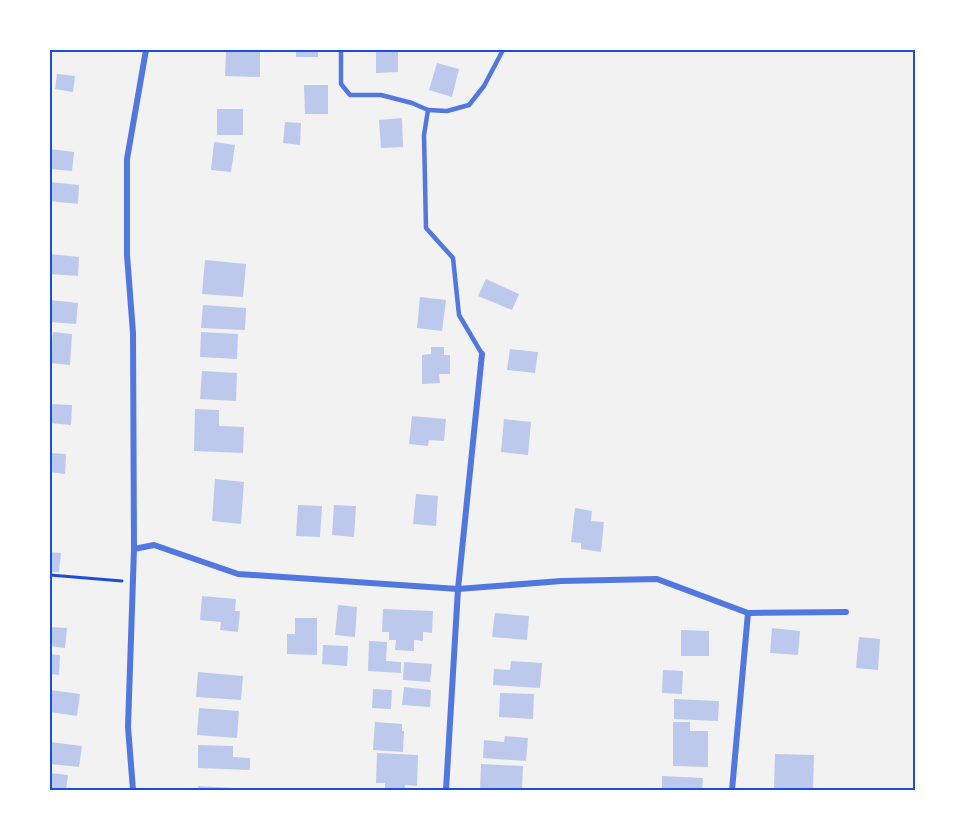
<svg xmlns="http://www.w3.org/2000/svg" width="965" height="840" font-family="'Fira Sans',sans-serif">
  <rect width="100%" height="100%" fill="#f2f2f2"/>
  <g fill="#bdc9ec">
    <path d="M226 50H260V77L225 76Z"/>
    <rect x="296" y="50" width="22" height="7"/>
    <path d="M376 50H398V72L376 73Z"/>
    <path d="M437 63 459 69 452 97 429 90Z"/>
    <path d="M57 74 75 76 73 92 55 89Z"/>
    <path d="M304 85H328V114H305Z"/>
    <rect x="217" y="109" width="26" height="26"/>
    <path d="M402 118 403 147 381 148 379 120Z"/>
    <path d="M285 122 301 123 300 145 283 143Z"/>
    <path d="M214 142 235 145 231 172 211 170Z"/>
    <path d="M50 149 74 152 72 171 50 169Z"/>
    <path d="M50 182 79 185 78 204 50 201Z"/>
    <path d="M50 254 79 257 78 276 50 274Z"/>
    <path d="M205 260 246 264 243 297 202 294Z"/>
    <path d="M486 279 519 294 512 310 478 296Z"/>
    <path d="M420 297 446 300 442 331 417 328Z"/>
    <path d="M50 300 78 303 76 324 50 322Z"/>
    <path d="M203 305 246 308 245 330 201 328Z"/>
    <path d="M53 332 72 334 70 365 50 363Z"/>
    <path d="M201 332 238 334 237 359 200 357Z"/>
    <path d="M431 347H444V355H450V374H439L440 383 422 384V355L431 354Z"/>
    <path d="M510 349 538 352 535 373 507 370Z"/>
    <path d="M202 371 237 373 236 401 200 399Z"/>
    <path d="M50 404 72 405 71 425 50 423Z"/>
    <path d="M195 409 219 410V426L244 427 243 453 194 451Z"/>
    <path d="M412 416 446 419 444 441 429 440 428 446 409 444Z"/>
    <path d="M504 419 531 422 528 455 501 452Z"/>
    <path d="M50 453 66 454 65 474 50 472Z"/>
    <path d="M215 479 244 482 241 524 212 521Z"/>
    <path d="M416 494 438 496 436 526 413 524Z"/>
    <path d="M298 505 322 506 320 537 296 536Z"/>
    <path d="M334 505 356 506 354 537 332 535Z"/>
    <path d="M575 508 592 511 591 521 604 522 601 552 581 549V543L571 542Z"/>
    <path d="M50 552 61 553 59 572H50Z"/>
    <path d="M202 596 236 599 235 611H240L238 632 220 630 221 622 200 620Z"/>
    <path d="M338 605 357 607 355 637 335 635Z"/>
    <path d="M383 609 433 611 432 633 423 632V641L414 640V651L395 650 396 640H389V632H382Z"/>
    <path d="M495 613 529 616 527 640 492 637Z"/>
    <path d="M295 618H317V655L287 654V634H295Z"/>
    <path d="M50 627 67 628 65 648 50 646Z"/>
    <path d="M772 628 800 631 798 655 770 653Z"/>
    <path d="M681 630 709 631V656H681Z"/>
    <path d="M859 637 880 639 878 670 856 668Z"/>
    <path d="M913 638 916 639V673H913Z"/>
    <path d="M369 641 387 642 386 661 401 662V673L368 671Z"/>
    <path d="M323 645 348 646 347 666 322 664Z"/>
    <path d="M50 654 60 655 59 675 50 674Z"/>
    <path d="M511 661 542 663 540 688 493 685 494 669 510 670Z"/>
    <path d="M404 662 432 664 430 682 403 680Z"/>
    <path d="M663 670 683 671 682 694 662 693Z"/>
    <path d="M198 672 243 676 241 700 196 697Z"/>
    <path d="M404 687 431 690 430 707 402 705Z"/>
    <path d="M373 689 392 690 391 709 372 708Z"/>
    <path d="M50 690 80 694 77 716 50 712Z"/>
    <path d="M500 693 534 694 533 719 499 717Z"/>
    <path d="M674 699 719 701 718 721 674 719Z"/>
    <path d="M199 708 239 711 237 738 197 735Z"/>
    <path d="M375 722 402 724V731H404L403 752 373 750Z"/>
    <path d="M673 722H690V731H708V767L673 766Z"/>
    <path d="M505 736 528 738 526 761 483 758 484 740 504 742Z"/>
    <path d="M50 742 82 746 79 767 50 764Z"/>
    <path d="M198 745 233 746V757L250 758V770L198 768Z"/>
    <path d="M377 753 418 755 417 786 405 785V790H385V783H376Z"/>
    <path d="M775 754 814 755 813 790H774Z"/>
    <path d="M481 764 523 766 522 790H480Z"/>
    <path d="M50 773 68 775 66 790H50Z"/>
    <path d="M662 776 703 778 702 790H662Z"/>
    <path d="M198 786 235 788V790H198Z"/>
  </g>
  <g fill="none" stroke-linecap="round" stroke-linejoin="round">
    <path stroke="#1d4ed8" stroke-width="3" d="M50 575 122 581"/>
    <g stroke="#5277de" stroke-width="4.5">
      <path d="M341 50V84L350 95H381L412 103 428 110 424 135 426 228 453 258 459 315 482 354"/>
      <path d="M428 110 447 111 469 105 484 86 503 50"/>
    </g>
    <g stroke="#5277de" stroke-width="6">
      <path d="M134 549 154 545 238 574 458 589 561 581 657 579 748 613 846 612"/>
      <path d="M133 790 128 727 134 549 133 333 127 255V159L146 50"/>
      <path d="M446 790 458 589 482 354"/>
      <path d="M732 790 748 613"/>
    </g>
  </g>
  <rect width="965" height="840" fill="none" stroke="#ffffff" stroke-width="102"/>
  <rect x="51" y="51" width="863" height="738" fill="none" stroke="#1d4ed8" stroke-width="2"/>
</svg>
